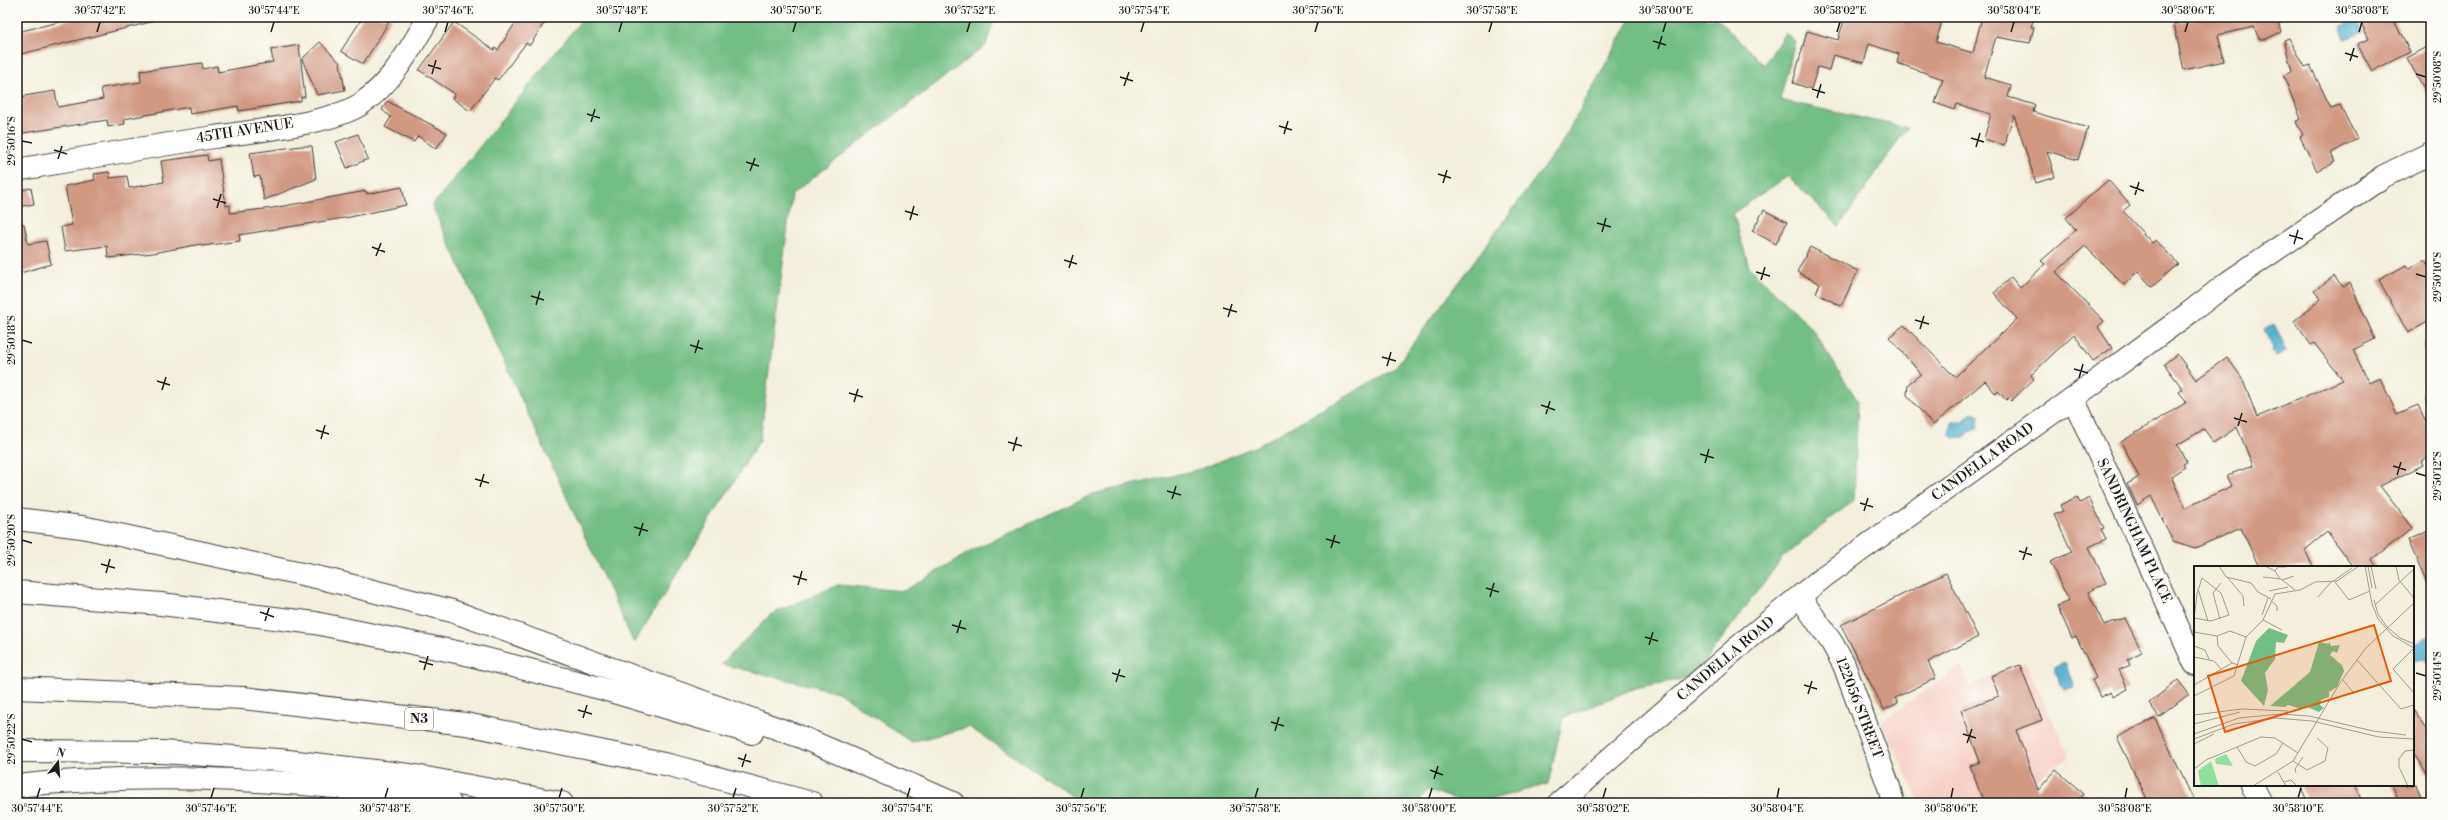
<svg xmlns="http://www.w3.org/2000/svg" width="2448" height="820" font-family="'Libre Bodoni',serif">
  <rect width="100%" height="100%" fill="#fdfcf7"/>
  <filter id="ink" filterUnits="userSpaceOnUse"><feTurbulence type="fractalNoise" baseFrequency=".025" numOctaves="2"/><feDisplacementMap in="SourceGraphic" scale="8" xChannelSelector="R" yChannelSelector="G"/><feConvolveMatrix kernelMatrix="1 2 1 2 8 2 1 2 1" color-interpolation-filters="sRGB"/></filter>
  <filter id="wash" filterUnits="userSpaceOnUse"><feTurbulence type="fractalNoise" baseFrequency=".012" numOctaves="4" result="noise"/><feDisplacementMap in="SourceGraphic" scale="16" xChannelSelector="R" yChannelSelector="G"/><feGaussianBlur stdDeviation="0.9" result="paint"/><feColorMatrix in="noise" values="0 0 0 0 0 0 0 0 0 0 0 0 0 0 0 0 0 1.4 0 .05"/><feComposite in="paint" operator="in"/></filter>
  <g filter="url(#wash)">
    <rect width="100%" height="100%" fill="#f3efdc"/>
    <path fill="#f7d1c8" d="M2025 661 2070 757 2047 771 2004 803H1920L1881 722 1961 665 1969 686Z"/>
    <g fill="#73be84" stroke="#486d50">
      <path d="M584 17H995L986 45 792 194 760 440 634 643 432 206Z"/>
      <path d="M1632 17 1718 19 1764 65 1785 33 1795 41 1780 100 1907 128 1839 227 1788 176 1733 213 1749 267 1812 329 1858 401 1854 500 1783 557 1693 677 1635 688 1563 718 1548 784 1478 803H1468L1427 790 1418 803H1081L1057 785 969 727 911 742 838 692 721 664 770 615 838 585 904 591 975 549 1093 494 1201 469 1261 444 1394 369 1561 144Z"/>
    </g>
    <g fill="#50adce" stroke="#366475">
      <path d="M2357 20 2363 32 2345 39 2340 26Z"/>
      <path d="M2274 324 2287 350 2276 356 2271 351 2272 347 2264 330Z"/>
      <path d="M2431 340V352H2429L2424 348V345Z"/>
      <path d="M2431 384V408L2429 409 2422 394 2425 387Z"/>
      <path d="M1973 412 1979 415 1977 429 1969 432 1965 437 1954 438 1950 434 1952 422H1962Z"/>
      <path d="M2427 637H2431V663L2424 660 2413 662V646Z"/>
      <path d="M2065 662 2074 687 2064 690 2055 671V666Z"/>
    </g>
    <g id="blocks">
      <g fill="#d19882" fill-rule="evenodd">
        <path d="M81 17H150L151 22 17 55V32Z"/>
        <path d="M363 17H392L363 64 341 51Z"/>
        <path d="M519 17H548L530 45 526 43 498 80 495 78 470 111 452 98 455 94 419 70 454 22 494 50 495 48 498 50Z"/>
        <path d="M1845 17H1943L1936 42 1973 53 1982 17H2034L2031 27H2034L2030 43 1996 37 1984 77 2011 85 2008 97 2035 105 2033 112 2088 128 2078 160 2047 151 2055 177 2036 183 2014 115 2004 145 1984 139 1991 114 1957 104 1955 110 1935 103 1943 79 1897 63 1899 54 1869 44 1864 63 1833 55 1829 70 1818 67 1811 89 1793 83 1807 31 1838 40Z"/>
        <path d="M2204 17H2277L2281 32 2266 39H2259L2254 27 2218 35 2224 61 2184 70 2174 24Z"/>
        <path d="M2358 17H2392L2410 52 2372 71 2357 44 2369 39Z"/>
        <path d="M2289 38 2305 67 2310 65 2331 108 2340 105 2357 139 2331 153 2335 162 2317 171 2300 137 2303 135 2296 122 2301 119 2283 75 2292 72 2284 40Z"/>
        <path d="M320 42 340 63 345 90 317 95 302 59Z"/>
        <path d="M299 45 305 97H301V101L239 111 238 106 190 114 189 107 124 119 125 124 108 127 107 120 17 134V100L24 98V96L55 91 58 107 103 99 101 88 141 82 140 71 202 63 203 69 217 66 218 72 273 62 271 50Z"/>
        <path d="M2431 45V101L2407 58Z"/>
        <path d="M387 101 447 133 436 149 418 136 414 142 385 127 391 117 382 110Z"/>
        <path d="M358 134 368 159 347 168 336 142Z"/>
        <path d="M301 146H312L316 179 264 200 260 176 254 177 250 153Z"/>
        <path d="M207 155 208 161 219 159 226 206 230 205V213L273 208 366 191 367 194 402 187 406 205 350 217 239 235 240 241 202 246 201 244 153 253 108 258 107 246 65 251 61 227 72 225 65 186 95 180 94 174 109 172 110 178 127 176 129 188 164 182 161 161Z"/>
        <path d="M2108 180 2130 205 2123 211 2152 243 2156 240 2178 264 2152 287 2138 271 2124 285 2085 246 2056 272 2104 321 2098 327 2112 348 2093 361 2074 334 2031 375 2034 379 2011 401 2008 398 2006 400 1998 391 1996 394 1985 381 1933 425 1907 395 1908 384 1921 374 1889 337 1904 325 1955 377 2017 319 1994 293 2011 277 2020 288 2045 264 2041 261 2076 230 2066 218Z"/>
        <path d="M31 188 34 204 17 207V191Z"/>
        <path d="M1764 210 1787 222 1776 244 1752 231Z"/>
        <path d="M24 224 28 244 46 241 51 264 17 274V225Z"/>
        <path d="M1810 247 1858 271 1841 306 1816 293 1820 284 1797 272Z"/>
        <path d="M2425 260 2431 270V320L2408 333 2379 280 2406 265 2409 269Z"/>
        <path d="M2334 276 2342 287 2350 283 2375 339 2353 350 2369 383 2380 378 2397 414 2418 405 2431 432V456L2421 461 2423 465 2380 486 2413 528 2372 559 2376 567H2353L2327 532 2305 550 2313 567H2259L2241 528 2195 548 2173 541 2151 496 2137 505 2127 484 2139 477 2121 442 2187 402 2179 392 2183 389 2164 364 2177 354 2196 380 2227 357 2242 378 2257 417 2343 380 2314 343 2311 345 2294 321 2321 299 2314 291ZM2237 427 2253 466 2227 475 2232 486 2185 508 2171 476 2185 467 2183 464 2187 462 2177 445 2204 429 2214 443Z"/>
        <path d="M2077 497 2080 503 2089 498 2104 528 2101 529 2106 539 2089 547 2106 583 2088 592 2104 625 2125 618 2142 652 2127 659 2130 665 2119 670 2128 689 2113 697 2111 692 2100 697 2092 680 2096 678 2076 636 2072 638 2057 606 2069 601 2050 562 2072 552 2054 515 2063 511 2060 505Z"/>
        <path d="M2431 530V593L2408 540Z"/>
        <path d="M1946 573 1978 637 1928 662 1936 678 1895 698 1898 703 1884 710 1841 625Z"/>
        <path d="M2020 665 2042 720 2016 730 2038 790 2056 770 2084 794 2076 803H1984L1970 766 1980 762 1961 710 1999 696 1991 676Z"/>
        <path d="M2178 680 2189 694 2159 717 2149 703Z"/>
        <path d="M2413 710 2431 735V779L2413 753Z"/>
        <path d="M2155 718 2195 803H2149L2117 737Z"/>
        <path d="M2300 785H2354L2363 803H2308Z"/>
        <path d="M2392 785H2416L2424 803H2400Z"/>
      </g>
    </g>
  </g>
  <g filter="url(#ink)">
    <use href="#blocks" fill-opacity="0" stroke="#3c3c39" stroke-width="1"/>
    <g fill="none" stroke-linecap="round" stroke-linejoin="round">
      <defs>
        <g id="street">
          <path d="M17 170C83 158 148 147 214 137 252 131 331 124 361 104 393 82 410 49 429 17"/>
          <path d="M2073 398 2195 664"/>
          <path d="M1800 597 1832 643 1844 665 1889 787 1893 803"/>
          <path d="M2252 785 2261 803"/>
        </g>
        <path id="secondary" d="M1559 803 1752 635 1826 575 2073 398 2189 313 2230 281 2384 176 2431 153"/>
        <g id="highway">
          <path d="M17 519 82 527 325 579 452 611 801 737 953 803"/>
          <path d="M17 592 161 604 315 623 466 654 600 688 752 733"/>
          <path d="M17 688 243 698 466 724 669 765 812 803"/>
          <path d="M17 751 162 752 279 760 410 775 562 803"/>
          <path d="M17 786C155 771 313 779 450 803"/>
        </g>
      </defs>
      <use href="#street" stroke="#3c3c39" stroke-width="24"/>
      <use href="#secondary" stroke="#3c3c39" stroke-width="24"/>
      <use href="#highway" stroke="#3c3c39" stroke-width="24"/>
      <use href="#street" stroke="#fff" stroke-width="22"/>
      <use href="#secondary" stroke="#fff" stroke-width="22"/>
      <use href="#highway" stroke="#fff" stroke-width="22"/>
    </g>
  </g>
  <path fill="none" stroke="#1c1c1c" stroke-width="1.5" d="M97 32 100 22M271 32 274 22M445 32 448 22M619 32 622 22M793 32 796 22M967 32 970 22M1141 32 1144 22M1315 32 1318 22M1489 32 1492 22M1663 32 1666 22M1837 32 1840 22M2011 32 2014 22M2185 32 2188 22M2359 32 2362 22M1653 41 1666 45M1658 49 1662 36M2345 53 2358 57M2350 61 2354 48M428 65 441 69M432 74 436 60M2416 74 2426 77M1120 77 1133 81M1124 86 1129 72M1812 89 1825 93M1817 98 1821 84M587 114 600 118M591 122 595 109M1279 126 1292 130M1284 134 1288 121M1971 138 1984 142M22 141 32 143M1976 147 1980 133M54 150 67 154M58 159 62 146M746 162 759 166M750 171 755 158M1438 174 1451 178M1443 183 1447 170M2130 186 2144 191M2135 195 2139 182M213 199 226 203M217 208 221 194M905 211 918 215M910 220 914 206M1597 223 1611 227M1602 232 1606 218M2289 235 2303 239M2294 244 2298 230M372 247 385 252M376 256 381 243M1064 260 1077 264M1069 268 1073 255M1756 272 1770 276M2416 274 2426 277M1761 280 1765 267M531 296 544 300M536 305 540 291M1223 308 1237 312M1228 317 1232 304M1915 320 1929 324M1920 329 1924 316M22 340 32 343M690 345 703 349M695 353 699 340M1382 357 1396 361M1387 366 1391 352M2074 369 2088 373M2079 378 2083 364M157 381 170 385M162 390 166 377M849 393 863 397M854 402 858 389M1541 405 1555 410M1546 414 1550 401M2234 418 2247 422M2238 426 2242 413M316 430 329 434M321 439 325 425M1008 442 1022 446M1013 451 1017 437M1700 454 1714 458M1705 463 1709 449M2393 466 2406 470M2416 473 2426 476M2397 475 2401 462M475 479 489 483M480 487 484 474M1167 491 1181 495M1172 499 1176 486M1860 503 1873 507M1864 511 1868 498M634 527 648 531M639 536 643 523M1326 539 1340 543M22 540 32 543M1331 548 1335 535M2019 551 2032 555M2023 560 2027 547M101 564 115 568M106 573 110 559M793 576 807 580M798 585 802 571M1486 588 1499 592M1490 597 1494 583M260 612 274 617M265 621 269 608M952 625 966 629M957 633 961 620M1645 637 1658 641M1649 645 1653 632M419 661 433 665M424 670 428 656M1112 673 1125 677M2416 673 2426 676M1116 682 1120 669M1804 685 1817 689M1808 694 1812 681M578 710 592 714M583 718 587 705M1271 722 1284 726M1275 731 1279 717M1963 734 1976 738M22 739 32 742M1967 743 1972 729M738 758 751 762M742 767 746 754M1430 770 1443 775M1434 779 1438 766M37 798 40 788M211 798 214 788M385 798 388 788M559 798 562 788M733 798 736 788M907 798 910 788M1081 798 1084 788M1255 798 1258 788M1429 798 1432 788M1603 798 1606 788M1777 798 1779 788M1951 798 1953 788M2125 798 2127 788M2298 798 2301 788"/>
  <g text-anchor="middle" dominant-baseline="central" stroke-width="3.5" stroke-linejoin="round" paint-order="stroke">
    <rect fill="#fdfcf7" stroke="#605f5e" stroke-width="1" x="405" y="708" width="28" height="22" rx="3"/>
    <g font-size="13" font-weight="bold" fill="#1c1c1c">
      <text x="419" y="719">N3</text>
    </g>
    <g font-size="14" fill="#1c1c1c" stroke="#fdfcf7">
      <text transform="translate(245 131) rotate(-9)">45TH AVENUE</text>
      <text transform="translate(1983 462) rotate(-36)">CANDELLA ROAD</text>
      <text transform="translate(2134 531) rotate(65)">SANDRINGHAM PLACE</text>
      <text transform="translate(1726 659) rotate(-40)">CANDELLA ROAD</text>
      <text transform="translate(1859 708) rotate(69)">122056 STREET</text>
    </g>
  </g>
  <g transform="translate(2194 566)">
    <rect width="220" height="220" fill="#f3efdc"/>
    <path d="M32 188 39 200 22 198 21 193ZM17 195 25 220H7L4 205Z" fill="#8fdf9d"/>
    <path d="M75 62 94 69 90 77 82 76 81 93 71 107 74 124 70 140 47 115 62 75ZM135 75 137 80 146 79 143 87 139 85 136 89 148 99 150 105 143 121 135 126V131L127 134 126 139 130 142 125 146 113 141 107 143 94 139 91 141 76 140 116 106 125 76 135 78Z" fill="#73be84"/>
    <path fill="none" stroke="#9d9b8f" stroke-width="1" d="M25 0 32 11 57 17 64 26 77 33M71 0 81 5 86 13M171 0 178 38 184 53 199 70 220 82M174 0 178 22M177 0 182 23M202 0 205 14 220 32M81 5 84 1H92M69 11 87 13 101 24M34 12 49 30 50 40M88 14 100 10M138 16 158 2M141 16 155 34 176 25M4 23 14 55M75 25 94 21M124 31 137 16M180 34 184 48 193 61 206 72 220 78M77 35 83 40V45M181 39 220 3M68 49 74 32M0 53 3 28 8 12 27 27 35 49 17 55 0 52M26 53 19 27 27 17M69 54 88 64M0 66 23 70M0 80 11 84 15 93M219 83 199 103 220 127M0 91 20 95 27 103M163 94 207 143 220 139M38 97 24 80 23 70 36 65 52 71M148 113 159 126M0 119 38 97 44 99M0 130 40 110 52 71 69 54 81 28 106 24 121 16 143 15 165 0M0 149 48 143 94 145M0 158 46 146M0 168 45 152 86 148 115 150 179 165 212 169M0 173 40 158 82 152 118 155 185 171 220 173M0 178 20 168M43 181 52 196 61 200 82 188 89 177M99 195 113 204 131 195 134 182 123 172M0 203 12 194 67 171 81 172 104 187M84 206 92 220M102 207 101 203 109 191M90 216 97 214 102 219M59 220 99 195 146 117 171 83 220 37M214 220 205 201V193L211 185 220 184"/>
    <path fill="#e8590c" fill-opacity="0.15" stroke="#e8590c" stroke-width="2" d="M180 59 197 115 31 166 14 110Z"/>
    <rect width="220" height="220" fill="none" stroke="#1c1c1c" stroke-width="2"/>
  </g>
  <rect width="2448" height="820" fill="none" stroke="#fdfcf7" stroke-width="44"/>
  <g transform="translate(58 762) rotate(17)" stroke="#fdfcf7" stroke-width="3" paint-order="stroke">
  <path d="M0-3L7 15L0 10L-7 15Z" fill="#1c1c1c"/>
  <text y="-6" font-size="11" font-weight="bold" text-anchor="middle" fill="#1c1c1c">N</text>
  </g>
  <rect x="22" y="22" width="2404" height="776" fill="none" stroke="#1c1c1c" stroke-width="1.5"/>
  <g font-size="10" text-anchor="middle" fill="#1c1c1c">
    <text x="100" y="14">30°57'42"E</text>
    <text x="274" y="14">30°57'44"E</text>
    <text x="448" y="14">30°57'46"E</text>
    <text x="622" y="14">30°57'48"E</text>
    <text x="796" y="14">30°57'50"E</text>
    <text x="970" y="14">30°57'52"E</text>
    <text x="1144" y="14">30°57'54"E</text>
    <text x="1318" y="14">30°57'56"E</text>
    <text x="1492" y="14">30°57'58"E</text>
    <text x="1666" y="14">30°58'00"E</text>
    <text x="1840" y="14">30°58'02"E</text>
    <text x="2014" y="14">30°58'04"E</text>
    <text x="2188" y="14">30°58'06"E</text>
    <text x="2362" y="14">30°58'08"E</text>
    <text transform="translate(2437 77) rotate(-90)" y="4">29°50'08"S</text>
    <text transform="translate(11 141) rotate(-90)" y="4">29°50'16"S</text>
    <text transform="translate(2437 277) rotate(-90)" y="4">29°50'10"S</text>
    <text transform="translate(11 340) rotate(-90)" y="4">29°50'18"S</text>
    <text transform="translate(2437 476) rotate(-90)" y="4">29°50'12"S</text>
    <text transform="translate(11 540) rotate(-90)" y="4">29°50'20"S</text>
    <text transform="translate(2437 676) rotate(-90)" y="4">29°50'14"S</text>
    <text transform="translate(11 739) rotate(-90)" y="4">29°50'22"S</text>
    <text x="37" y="812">30°57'44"E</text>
    <text x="211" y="812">30°57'46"E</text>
    <text x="385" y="812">30°57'48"E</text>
    <text x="559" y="812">30°57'50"E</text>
    <text x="733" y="812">30°57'52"E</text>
    <text x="907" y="812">30°57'54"E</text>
    <text x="1081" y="812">30°57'56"E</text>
    <text x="1255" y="812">30°57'58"E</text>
    <text x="1429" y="812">30°58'00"E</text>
    <text x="1603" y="812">30°58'02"E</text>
    <text x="1777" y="812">30°58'04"E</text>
    <text x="1951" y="812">30°58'06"E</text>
    <text x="2125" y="812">30°58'08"E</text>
    <text x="2298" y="812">30°58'10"E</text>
  </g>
</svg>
